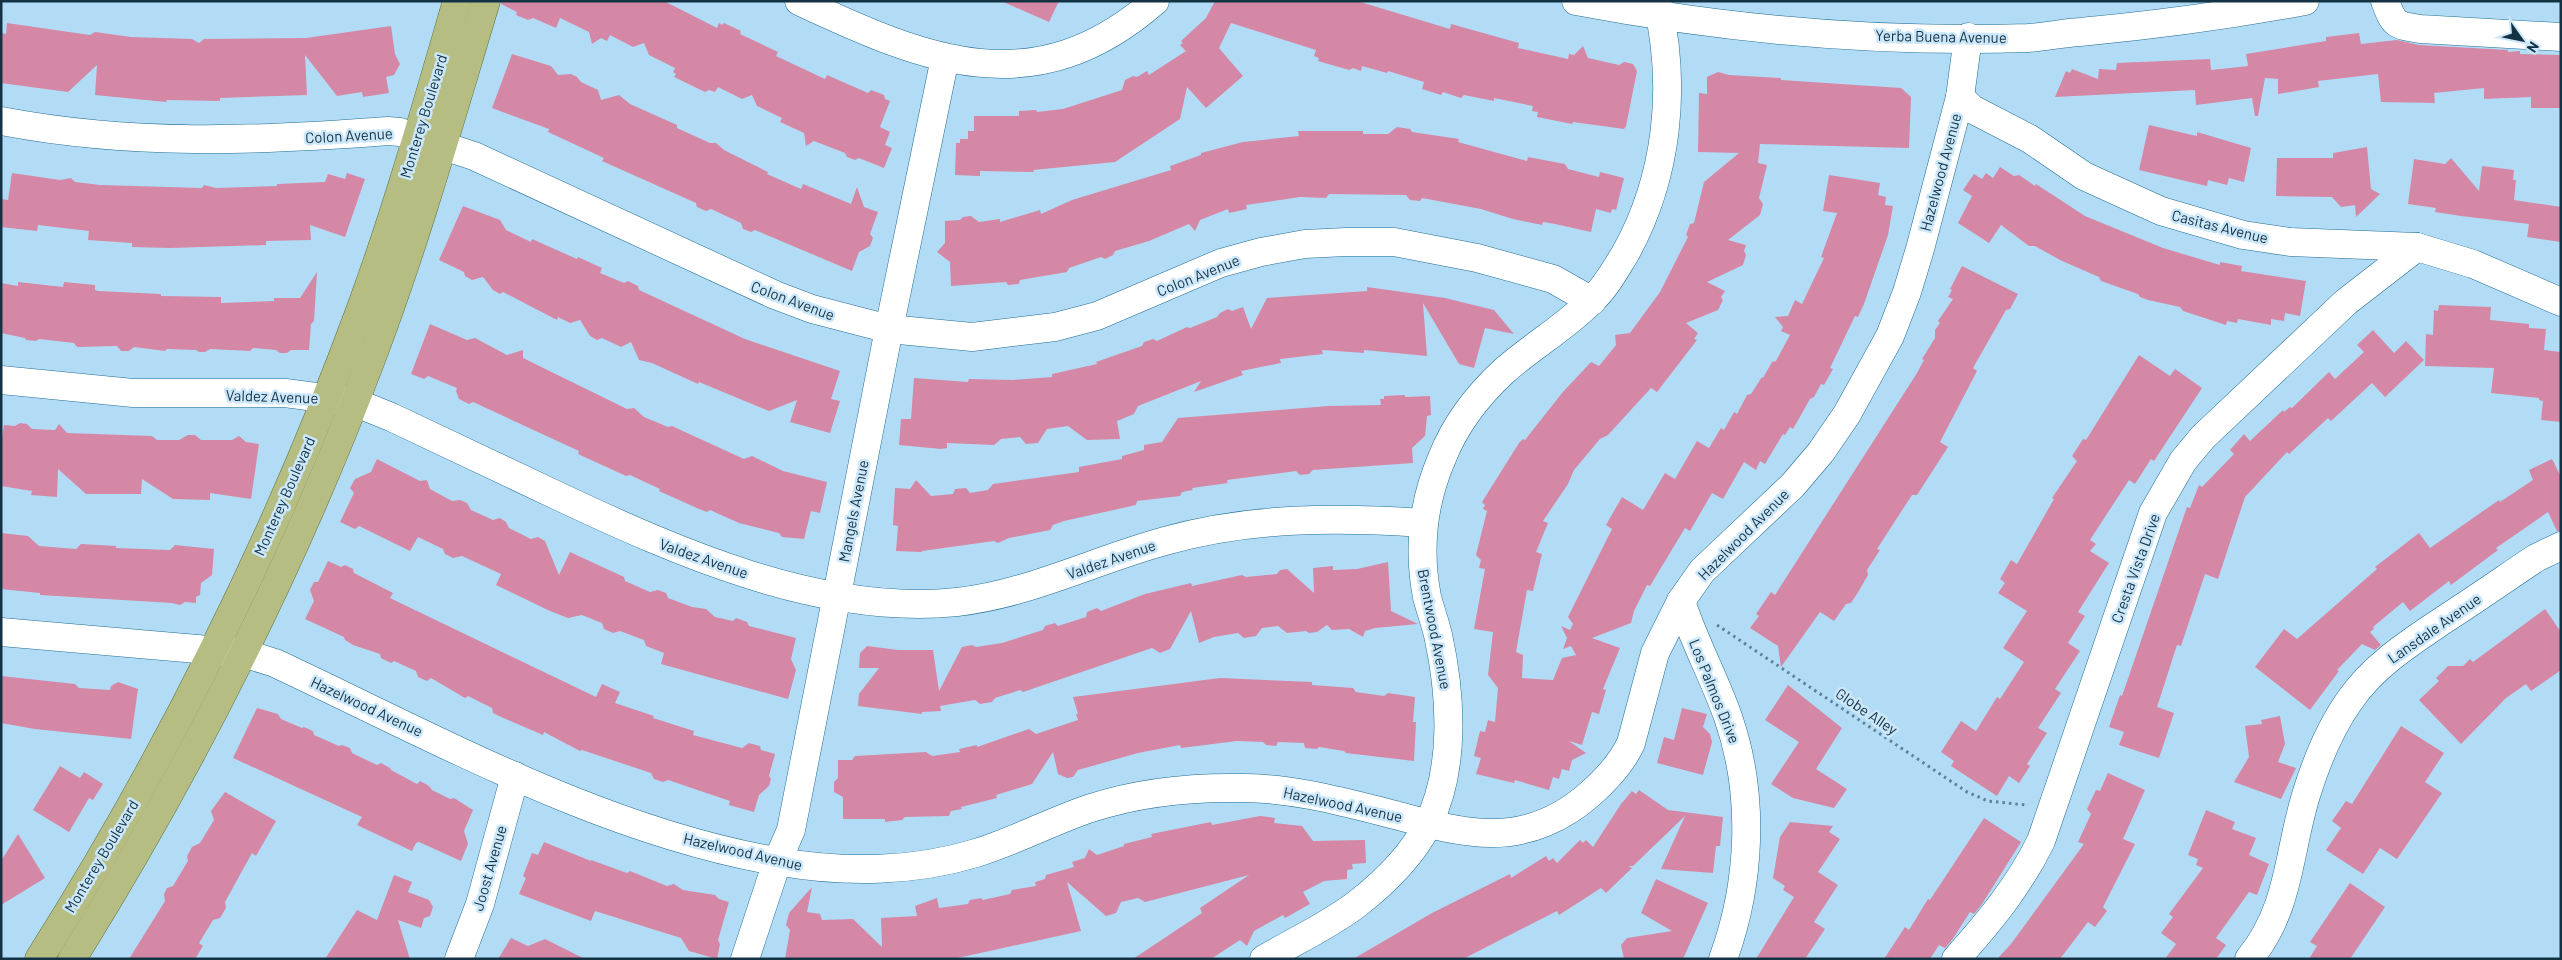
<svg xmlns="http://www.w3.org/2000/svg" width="2562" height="960" font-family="Barlow,sans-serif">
  <rect width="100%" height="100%" fill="#b2dcf6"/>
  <g fill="#d588a5">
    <path d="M501 1H664L717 28 719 23 722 25 724 23 741 31 740 34 778 52 776 56 825 79 827 75 868 93 871 90 884 95 885 99 890 101 880 127 890 132 885 145 892 148 884 168 859 158 855 160 847 157 845 153 814 141 806 146 804 133 780 122 782 118 757 106 752 95 742 99 718 87 715 92 709 90 705 92 674 77 676 74 673 72 675 68 649 55 644 43 633 47 610 35 607 41 601 38 592 44 589 32 560 18 556 28 533 18 528 20 516 15 517 12 501 4Z"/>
    <path d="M1001 1H1059L1049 22Z"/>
    <path d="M1215 1H1357L1450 29 1451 24 1519 43 1518 48 1568 59 1569 54 1574 55 1583 46 1588 58 1619 65 1624 62 1633 64 1637 71 1626 126 1624 129 1573 122 1572 124 1537 117 1538 112 1532 111 1533 106 1494 98V101L1464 95 1461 98 1443 92 1441 95 1422 89 1424 82 1388 71 1387 73 1362 66 1361 71 1353 68 1349 70 1318 61 1319 58 1314 56 1316 50 1231 23 1219 48 1243 76 1206 108 1187 87 1180 119 1115 162 1033 170 1034 172 980 171V176L955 175 956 143H960V139H968V131H974V116H1019V111L1036 110 1037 112 1063 109 1122 90 1125 80 1133 76 1137 77 1147 71 1149 75 1186 51 1180 45 1183 43 1181 41 1206 18Z"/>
    <path d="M7 23 90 35 95 32 131 37 192 39 199 43 204 39 306 38 391 26 395 54 400 64 394 75 386 77 389 93 363 97 362 92 337 96 305 55 307 95 220 98V101L167 100 166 102 95 95 97 65 68 92 1 83V33L6 34Z"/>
    <path d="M2359 33 2361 44 2397 40 2419 45 2508 50V52L2520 51V54L2561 55V108H2531V97L2484 99V88L2434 93 2435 103 2381 102 2378 74 2318 81 2319 87 2278 94V79L2265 78 2258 116H2255L2252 98 2196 105 2195 90 2055 97 2066 71 2070 73 2072 69 2098 79 2099 69 2116 70 2117 63 2210 59 2211 70 2248 66 2246 54 2326 41V37Z"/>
    <path d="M512 54 551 66 558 75 571 74 577 77 581 82 598 90 601 100 619 95 630 104 677 125V128L710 143H716L724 150 768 172 767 174 801 189 803 184 851 204 857 187 864 207 878 212 870 234 873 238 870 246 859 252 852 271 755 230 751 232 743 229 741 223 711 209 706 211 697 207 696 203 602 161 604 158 548 132 549 129 492 108Z"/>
    <path d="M1718 72 1729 75 1781 78V80L1901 88 1911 97 1909 148 1760 144 1758 163 1767 165 1759 198 1763 204 1760 215 1728 240 1746 245 1744 251 1746 255 1743 265 1707 282 1725 291 1721 297 1723 300 1718 310 1686 323 1698 333 1694 339 1697 340 1657 392 1651 388 1608 435 1600 439 1574 470 1568 484 1543 521 1548 523 1536 552 1542 554 1533 591 1527 590 1516 652 1523 655 1522 678 1553 680 1562 658 1576 655 1571 646 1563 649 1567 638 1561 626 1570 630 1573 624 1568 617 1612 529 1606 525 1622 497 1643 510 1665 473 1675 479 1697 441 1709 448 1721 428 1724 430 1734 412 1737 414 1747 395 1751 394 1762 377 1763 378 1772 362 1776 361 1790 335 1781 331 1783 327 1775 317 1788 316 1795 300 1802 304 1824 258 1821 257 1837 213 1823 211 1829 175 1880 183 1878 195 1886 197 1885 205 1893 206 1888 235 1864 304 1858 317 1855 316 1830 368 1833 369 1824 385 1821 384 1814 397 1810 399 1793 429 1790 427 1785 435 1783 434 1765 464 1760 461 1756 470 1744 462 1723 499 1712 493 1690 531 1685 528 1650 586 1647 585 1634 611 1631 623 1592 638 1620 648 1603 689 1606 690 1599 714 1592 712 1582 745 1569 741 1586 753 1572 760 1569 771 1562 769 1559 779 1553 777 1549 790 1515 780 1514 783 1476 774 1481 758 1474 756 1480 731 1485 732 1488 720 1495 722 1498 688 1488 675 1493 632 1474 629 1485 569 1479 568 1481 560 1476 555 1487 511 1483 509 1485 505 1482 502 1519 443 1523 439 1525 440 1562 393 1591 362 1599 366 1616 345 1615 335 1630 333 1660 292 1688 237 1686 235 1690 224 1694 223 1704 182 1739 153 1698 152 1699 93 1707 94V77Z"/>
    <path d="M2149 125 2197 136V132L2251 148 2244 182 2229 178 2227 185 2208 180 2207 186 2139 170Z"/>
    <path d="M1397 127 1410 129 1412 132 1459 139 1458 142 1527 161 1528 157 1565 164 1568 169 1599 177 1600 172 1624 178 1616 210 1612 209 1611 213 1596 209 1591 232 1555 224 1543 222 1542 225 1513 219 1481 209 1422 198 1420 201 1410 200 1406 195 1329 194 1326 198 1300 197 1246 205 1247 209 1229 213 1228 209 1200 220 1195 231 1189 224 1149 241 1115 251 1113 255 1105 259 1101 257 1069 268 1067 272 1020 280 1019 284 1008 285 1006 282 951 286 950 262 937 252 945 243V221L960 220 963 217 971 216 979 222 1000 219V222L1040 210 1041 214 1072 200 1171 170 1170 166 1201 155V153L1243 142 1299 136 1298 131H1363V134H1388Z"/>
    <path d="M2367 147 2371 189 2380 194 2356 217 2355 205 2341 207 2332 197 2276 196 2277 158H2333V153Z"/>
    <path d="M2451 158 2479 191 2482 166 2514 170 2513 180H2516L2514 200 2561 207V242L2527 237 2529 224 2461 216 2435 212 2436 208 2408 204 2414 159 2445 164Z"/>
    <path d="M2000 167 2014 176 2019 175 2035 186 2036 184 2085 216 2163 248 2220 265V262L2242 266 2241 271 2306 281 2300 316 2285 313 2284 321 2271 319V325L2238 319 2237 323 2227 321 2226 325 2183 311 2180 307 2148 300 2140 297 2138 294 2101 281 2099 277 2060 260 2035 246H2029L2001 225 1989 243 1958 223 1972 196 1963 190 1974 174 1982 179 1986 173 1993 178Z"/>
    <path d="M12 173 60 180 71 178 75 182 100 185 202 188 204 185 216 188 277 186V184L325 182 328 174 345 179 347 173 365 179 345 237 310 225 311 240 266 241V245L170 248 132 247V243L88 240 89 231 38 225 37 231 1 227V199L8 200Z"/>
    <path d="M463 206 500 220 506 230 531 242 532 239 577 259 578 257 602 268 600 273 624 283 628 281 638 286 639 290 745 339 840 371 831 399 840 401 830 433 790 422 797 400 769 411 699 382 698 384 652 363 639 360 631 342 621 347 602 338 597 340 590 336 580 320 570 323 558 317 557 320 503 292 500 294 493 290 483 277 472 280 465 276 464 272 439 260Z"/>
    <path d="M1962 266 2018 294 2010 309 2006 310 1973 368 1977 371 1940 442 1948 447 1917 495H1912L1877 549 1880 550 1867 570 1868 575 1857 594 1851 603 1846 604 1834 621 1820 612 1781 667 1778 646 1750 628 1759 616 1756 614 1771 592 1775 595 1917 373 1924 360 1922 359 1935 338V330L1940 323 1938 321 1953 299 1948 297 1952 290 1950 289Z"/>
    <path d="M317 272 314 321 311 324 309 350H291L287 353H280L276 350 253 348 250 351 210 349 205 352H199L196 350 167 349 165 351 134 347 129 351H121L117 346 77 347 74 343 39 339 36 341 26 340 25 338 1 333V283L18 286V282L63 287 64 282 95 285V290L98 291 161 294V296L221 297V303L274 301V298H300Z"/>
    <path d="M1367 287 1445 298 1494 310 1514 334 1485 328 1474 368 1459 364 1423 303 1427 356 1364 350V353L1322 350 1323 354 1280 359 1281 363 1241 371 1243 375 1194 392 1201 381 1138 406 1134 414 1117 421 1120 439 1087 440 1068 426 1047 429 1038 443 1026 444 1020 437 1001 439 994 445 947 443V448L941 449 899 445 901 419H911L914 378 968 382 969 379 1013 380 1052 377V374L1097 364 1096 362 1142 346 1144 342 1153 339 1157 341 1187 327 1190 328 1217 317 1220 313 1228 309 1232 311 1243 307 1251 329 1267 298 1367 291Z"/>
    <path d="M2439 305 2491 307 2490 320 2529 324V328L2546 329 2544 350 2561 352V422L2541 420 2543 401 2539 400V398L2491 393 2494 368 2425 366 2426 334 2433 335 2434 310 2438 311Z"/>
    <path d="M430 324 467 340 475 338 507 355 523 350V358L627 409 634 408 644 417 668 427 672 426 744 459 752 456 783 471 827 482 820 513 811 511 804 539 782 537 779 533 739 523 710 510 707 512 699 509 659 491 660 489 630 475 626 476 578 454 579 451 473 402 469 404 459 399 456 391 457 388 428 376 424 379 411 374Z"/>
    <path d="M2373 330 2394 353 2406 341 2424 360 2385 397 2372 383 2331 421 2328 418 2289 454 2287 452 2245 497 2218 579 2205 574 2181 646 2177 645 2157 707 2174 713 2159 758 2119 745 2124 732 2109 727 2120 695 2122 696 2187 507 2190 508 2199 485 2202 487 2234 454 2230 450 2244 434 2250 441 2283 410 2284 412 2290 407 2292 408 2329 372 2335 379 2364 352 2357 345Z"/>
    <path d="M2139 355 2170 376 2175 369 2202 388 2154 461 2151 459 2135 484 2129 480 2090 540 2096 544 2090 551 2109 563 2078 612 2085 616 2068 643 2080 651 2055 689 2061 693 2038 728 2047 733 2027 764 2030 766 2019 783 2009 776 1997 796 1951 766 1954 761 1941 752 1961 721 1976 731 1997 697 2000 699 2024 662 2003 648 2027 611 1998 593 2005 583 2000 579 2011 560 2017 564 2054 499 2052 498 2077 461 2072 456 2083 439 2086 440Z"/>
    <path d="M1404 395 1406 397 1430 396 1431 415 1427 416 1425 436 1412 448 1413 463 1313 470 1309 474 1300 475 1296 471 1227 480 1228 483 1192 488 1193 490 1182 492 1180 496 1137 501 1136 505 1064 521 1053 525 1050 530 1009 538 998 543 994 541 922 551V552L896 551 898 526 893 525 895 488 910 489 916 480 931 496 953 494 955 489 966 488 970 493 988 490 993 484 1079 472V467L1122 459V456L1144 450V445L1162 442 1178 418 1328 406 1381 405 1380 399H1384V396Z"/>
    <path d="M20 423 27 424 32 429 55 430 59 424 67 433 152 436 157 440H179L188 435H195L201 440H232L239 436 246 442 259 444 251 499 210 493V500L173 499 142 479 141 494H86L58 469 57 497 31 495 32 491 1 486V444L4 425 15 426Z"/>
    <path d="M377 459 420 481 427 480 430 489 452 501 460 500 467 503 471 510 493 520 500 518 506 522 509 528 531 539 538 537 545 541 559 575 570 552 624 577 625 581 650 592 658 590 666 593 668 598 692 607 706 609 715 617 733 621 736 618 747 622 749 626 796 638 791 659 796 670 788 699 661 664 664 653 646 646 644 640 620 631 613 633 604 629 602 623 582 615 568 618 550 611 496 585 501 574 462 556 453 558 445 554 443 549 418 537 410 551 359 526 355 529 340 522 354 493 350 488 355 479 371 472Z"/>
    <path d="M2552 459 2561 477V531H2557L2548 512 2496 548 2498 550 2451 585 2449 581 2410 611 2403 602 2373 627 2374 629 2370 632 2381 645 2375 650 2362 644 2337 670 2339 671 2310 710 2255 667 2284 629 2297 639 2377 569 2375 567 2419 533 2430 548 2499 500 2500 502 2533 480 2529 470Z"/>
    <path d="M1 533 28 536 39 546 76 549 81 544 116 546V548L170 550 175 545 214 549 212 575 201 583 200 595 196 597V603L185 602 180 605 172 603 40 595V593L1 589Z"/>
    <path d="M328 561 341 567 345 565 353 569 354 573 393 593 390 598 596 697 602 684 620 692 615 703 654 716 653 718 694 731 693 735 742 748 749 743 760 746 761 750 775 754 769 776 771 779 769 786 759 795 754 812 729 805 730 801 668 780 663 782 654 779 651 773 582 750 580 751 544 732 543 735 501 717 493 713 492 708 468 696 465 698 431 678 427 681 418 677 416 671 394 661 391 663 381 658 380 654 353 645 345 640 344 637 305 619 314 601 310 590 314 582H318Z"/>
    <path d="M1388 562 1391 611 1418 624 1375 628 1365 631 1363 637 1349 629 1332 630 1327 625 1317 632 1309 633 1306 631 1287 633 1278 626 1262 628 1256 636 1244 638 1238 633 1214 637 1199 643 1191 611 1170 649 1160 653 1152 648 1023 692 1020 690 995 698 992 702 980 704 975 700 940 706 941 711 922 712V714L858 706 859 694 879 668H859L860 653 867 646 898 650H933L939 691 962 647 972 645 976 647 1002 643 1043 630 1045 626 1055 623 1058 626 1086 617 1087 612 1097 608 1101 611 1145 594 1191 583 1192 586 1242 575 1246 577 1277 574 1280 570 1287 569 1314 593 1313 568 1333 566V570L1357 569Z"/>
    <path d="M2545 609 2561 632V670L2531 691 2526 684 2506 698 2461 744 2419 700 2439 681 2436 678 2448 666H2463L2470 659 2473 662Z"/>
    <path d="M1 676 75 684 79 688 110 690 111 686 118 682 138 689 131 739 35 729 1 723Z"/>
    <path d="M1220 678 1312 682V685L1353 688 1356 692 1384 696 1388 693 1415 697 1413 722H1416L1414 761 1346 753 1344 751 1319 747 1317 749 1305 748 1304 743 1278 742 1276 746 1266 745 1263 742 1237 741 1181 748 1180 745 1138 753 1078 770 1073 777 1067 778 1058 774 1053 752 1032 784 996 795 997 798 961 807 962 809 951 811 949 816 905 817 902 820 885 822V819H843V797L834 792V782L838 778V760H852L855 756 926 752 932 756 960 752 959 749 977 745V747L1029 729 1036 734 1078 720 1076 714H1078L1073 697Z"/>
    <path d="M1788 685 1842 728 1816 769 1847 789 1834 808 1793 798 1771 784 1799 742 1765 720Z"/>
    <path d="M257 708 278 714 281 719 302 728 304 727 313 731 314 735 339 746 342 745 350 748 352 753 377 765 381 763 390 768 391 770 417 784 420 781 429 786 432 790 450 799 454 798 473 810 464 831 468 844 461 861 419 842 416 843 412 851 357 825 362 817 233 758Z"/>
    <path d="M1682 708 1707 714 1703 727 1710 734 1712 742 1703 775 1657 763 1664 737 1674 740Z"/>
    <path d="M2280 716 2285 744 2278 762 2296 768 2281 799 2234 782 2249 757 2245 726 2262 724 2261 720Z"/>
    <path d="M2401 726 2444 753 2425 782 2442 793 2397 859 2380 848 2363 874 2326 850 2341 828 2332 821 2346 801 2352 804Z"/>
    <path d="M60 766 80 778 84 772 103 784 93 800 89 798 69 832 33 810Z"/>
    <path d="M2108 773 2145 790 2123 839 2135 844 2103 907 2107 911 2095 927 2088 922 2060 959H1997L2011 944 2084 844 2078 842 2091 814 2087 809 2096 790 2100 791Z"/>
    <path d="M1639 790 1668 810 1723 817 1720 846H1716L1713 873 1661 869 1685 816 1633 866H1628L1632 868 1606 893 1601 888 1559 915 1557 911 1463 959H1353L1432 913 1510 874 1511 878 1546 856 1549 861 1553 858 1557 863 1580 840 1583 843 1586 840 1593 847 1621 804 1632 791 1636 794Z"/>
    <path d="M225 792 276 821 256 856 252 853 225 902 226 908 220 918 213 920 199 943 203 946 195 959H129L165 901 164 894 167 888 173 886 188 861 187 856 192 847 200 843 214 820 211 811Z"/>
    <path d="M2206 810 2235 822 2232 829 2256 838 2249 855 2269 864 2257 895 2249 892 2216 938 2226 945 2216 959H2165L2176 944 2161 933 2173 917 2169 914 2203 868 2196 865 2198 859 2188 855Z"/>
    <path d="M1260 816 1275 818 1274 823 1302 826 1313 841 1365 840 1366 863 1352 864 1353 869 1347 870V879L1324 881 1303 892 1310 904 1285 918 1283 915 1254 931 1247 946 1240 940 1211 959H1133L1202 913 1200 908 1249 875 1145 902 1138 898 1121 902 1116 913 1106 916 1067 882 1081 931 953 959H785L790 930 786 925 789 913 812 887 807 912 820 914 822 920 853 919 882 947 881 918 917 916 915 906 937 898 939 908 968 904 970 900 981 898 983 900 1010 894 1012 890 1036 886 1035 882 1045 879 1046 875 1074 867 1072 862 1085 858 1089 849 1097 855 1124 846V844L1152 837 1151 834 1211 822 1212 825Z"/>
    <path d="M1984 818 2021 842 1982 904 1974 914 1970 912 1952 940 1945 948 1939 945 1930 959H1884L1905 927 1909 930 1928 899 1930 900Z"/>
    <path d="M1790 822 1833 826 1829 832 1840 839 1818 872 1838 885 1814 922 1825 929 1805 959H1756L1794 897 1783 890 1785 886 1773 878 1780 837Z"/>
    <path d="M18 834 45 878 1 905V861Z"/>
    <path d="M544 842 591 861V860L627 873 630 871 667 886 674 884 683 890 715 895 719 899 729 902 718 940 720 944 717 959 689 951 681 938 595 911 591 921 519 894 526 878 523 876 532 853 538 855Z"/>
    <path d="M394 875 412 882 408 892 429 900 433 907 430 916 424 918 421 928 398 920 410 959H325L357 910 377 920Z"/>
    <path d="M1656 879 1708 903 1683 959H1624L1621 945 1627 938 1672 931 1641 913Z"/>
    <path d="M2350 883 2385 907 2350 959H2309L2317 946 2310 942Z"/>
    <path d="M511 938 528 946 545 939 585 959H498Z"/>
  </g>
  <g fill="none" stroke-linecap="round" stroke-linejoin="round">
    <defs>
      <g id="minor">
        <path d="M799 1C927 61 1035 106 1155 1"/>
        <path d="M1576 1C1724 29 1877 43 2028 38 2045 37 2063 33 2080 32 2156 25 2230 15 2305 1"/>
        <path d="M2385 1C2394 25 2395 25 2420 29L2561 37"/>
        <path d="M1960 97 1972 109 2030 139 2084 176 2161 211 2243 235 2290 242 2417 247 2473 264 2561 302"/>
        <path d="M1 121C132 146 256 141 388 131L400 132 474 156 775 295 812 309 889 329 972 337 1055 327 1097 316 1221 263 1261 252 1305 244 1346 242H1394L1477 258 1553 279 1592 301"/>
        <path d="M1 380 133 393H285L354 402 391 417C446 443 502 469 558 496 677 552 821 616 957 602 1029 594 1095 560 1165 541 1249 517 1337 517 1423 523"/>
        <path d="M1681 601C1694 642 1714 677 1728 717 1755 794 1751 883 1723 959"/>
        <path d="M1 632 243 653 275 663C435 738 606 833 781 862 845 873 914 872 976 853 1015 841 1052 821 1091 808 1140 792 1191 787 1242 788 1295 788 1347 803 1399 816 1428 824 1461 833 1492 833 1529 833 1563 818 1590 794 1607 779 1622 763 1631 743L1655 653 1681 601 1702 571 1793 485 1821 452 1847 414 1890 336 1907 292 1920 249 1960 97 1968 37"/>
        <path d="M459 959 480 904 515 776"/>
        <path d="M745 959 777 862 791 830 889 329 945 58"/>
        <path d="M1264 959C1295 941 1328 926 1357 904 1385 882 1412 856 1428 824 1456 768 1451 694 1438 635 1435 622 1430 609 1427 597 1418 550 1423 502 1442 458 1455 425 1478 395 1504 371 1532 346 1566 327 1592 300 1606 287 1615 270 1625 254 1668 177 1677 87 1657 1"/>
        <path d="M1956 959C1989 922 2019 886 2041 841L2153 513 2183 461 2203 437 2346 302 2417 247"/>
        <path d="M2249 959C2291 908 2288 851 2307 792 2317 760 2330 728 2350 700 2374 665 2411 642 2445 619 2476 599 2506 578 2536 558L2561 546"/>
      </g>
      <g id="major">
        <path d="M39 959C169 754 277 536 361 308 398 207 427 104 457 1"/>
        <path d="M72 959C191 768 293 567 372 357 416 241 450 120 486 1"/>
      </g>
    </defs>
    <use href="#minor" stroke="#206d94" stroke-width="29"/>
    <use href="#major" stroke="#5e7037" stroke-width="29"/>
    <path stroke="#5e8297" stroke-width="3" stroke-dasharray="2.5 4" stroke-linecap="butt" d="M1717 625 1967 792 1988 801 2026 805"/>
    <use href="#minor" stroke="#fff" stroke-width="28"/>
    <use href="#major" stroke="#b6bd83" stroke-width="28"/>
  </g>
  <g text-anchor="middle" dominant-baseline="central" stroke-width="5" stroke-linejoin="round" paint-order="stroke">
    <g font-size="15" fill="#133243" stroke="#cbe7f9">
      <text transform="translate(1941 36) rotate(1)">Yerba Buena Avenue</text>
      <text transform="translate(423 116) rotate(-73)">Monterey Boulevard</text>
      <text transform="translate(349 135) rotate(-3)">Colon Avenue</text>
      <text transform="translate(1940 172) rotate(-75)">Hazelwood Avenue</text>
      <text transform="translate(2220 226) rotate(14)">Casitas Avenue</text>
      <text transform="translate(1198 275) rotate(-22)">Colon Avenue</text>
      <text transform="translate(793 300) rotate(20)">Colon Avenue</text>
      <text transform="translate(272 396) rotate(2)">Valdez Avenue</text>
      <text transform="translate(284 496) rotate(-66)">Monterey Boulevard</text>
      <text transform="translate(853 511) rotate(-79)">Mangels Avenue</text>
      <text transform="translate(1743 534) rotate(-45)">Hazelwood Avenue</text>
      <text transform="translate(704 558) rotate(19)">Valdez Avenue</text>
      <text transform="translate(1111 559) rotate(-19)">Valdez Avenue</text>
      <text transform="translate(2135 568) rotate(-70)">Cresta Vista Drive</text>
      <text transform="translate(2434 628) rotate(-35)">Lansdale Avenue</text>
      <text transform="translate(1435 629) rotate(79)">Brentwood Avenue</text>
      <text transform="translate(1715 691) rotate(68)">Los Palmos Drive</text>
      <text transform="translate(367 706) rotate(25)">Hazelwood Avenue</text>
      <text transform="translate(1867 711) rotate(34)">Globe Alley</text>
      <text transform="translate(1343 804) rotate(12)">Hazelwood Avenue</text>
      <text transform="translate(743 851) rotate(13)">Hazelwood Avenue</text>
      <text transform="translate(101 856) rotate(-59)">Monterey Boulevard</text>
      <text transform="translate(489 868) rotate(-74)">Joost Avenue</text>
    </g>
  </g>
  <rect width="2562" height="960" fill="none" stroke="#133243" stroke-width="5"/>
  <g transform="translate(2522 40) rotate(123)" stroke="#cbe7f9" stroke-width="4" paint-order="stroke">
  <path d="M0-4L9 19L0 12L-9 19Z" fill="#133243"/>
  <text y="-8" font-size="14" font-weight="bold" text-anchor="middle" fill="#133243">N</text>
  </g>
</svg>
